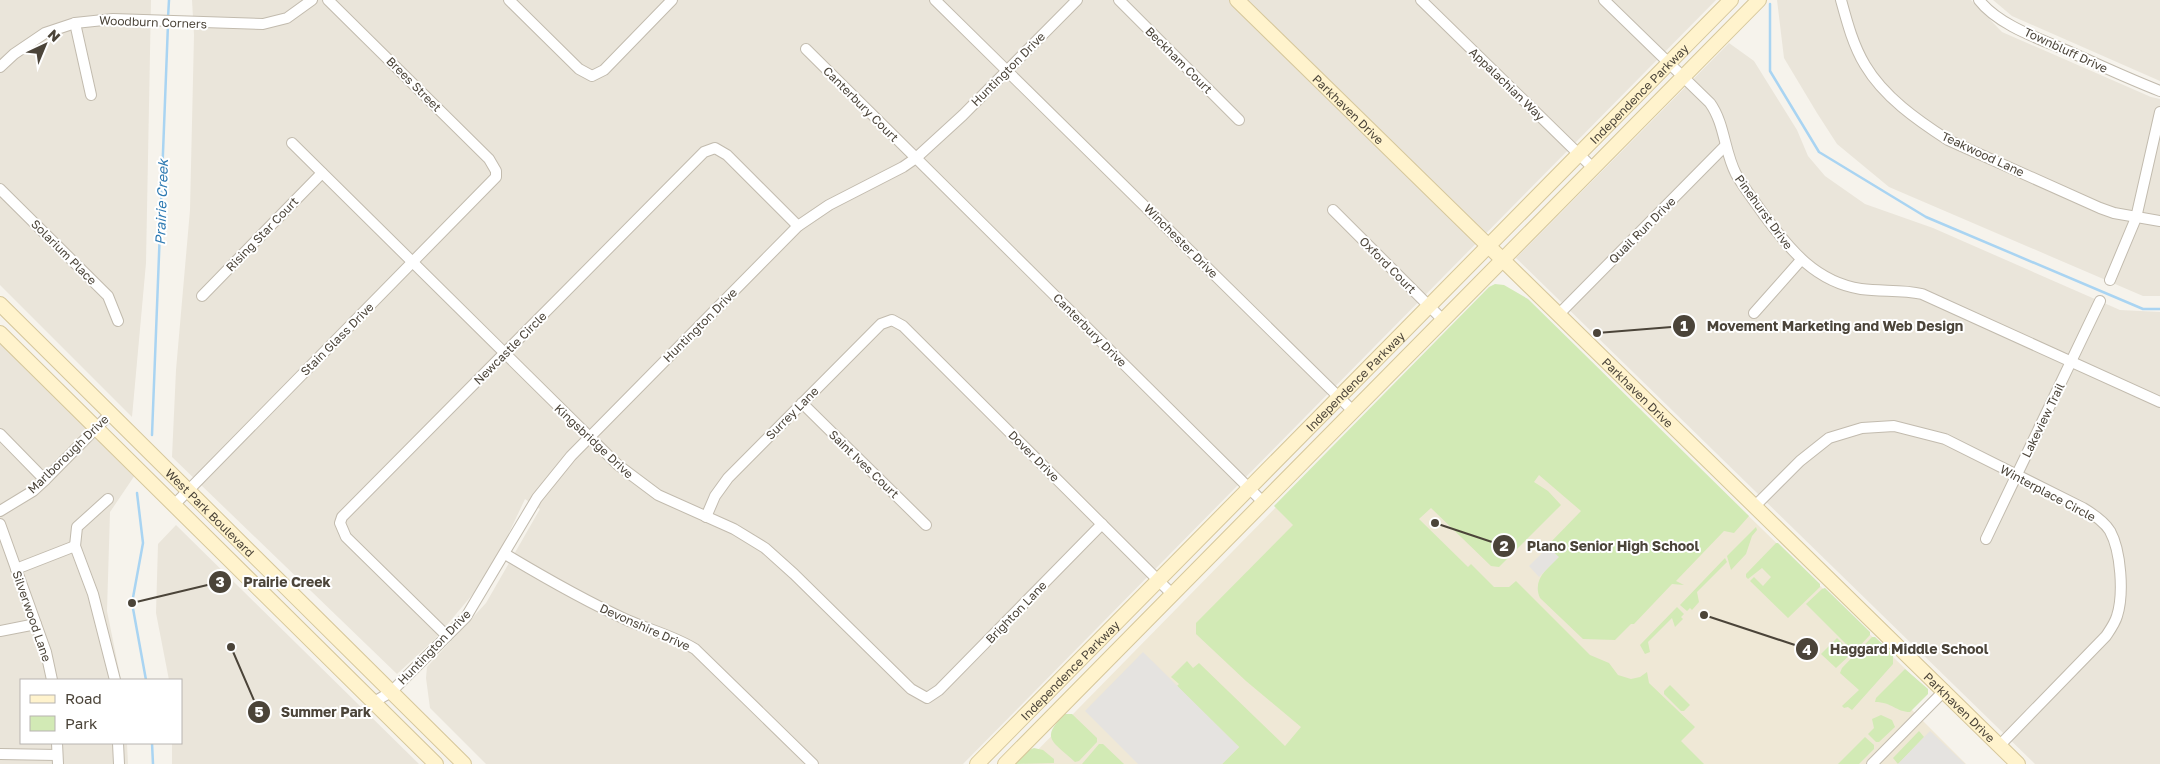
<svg xmlns="http://www.w3.org/2000/svg" width="2160" height="764" font-family="'Golos Text',sans-serif">
  <rect width="100%" height="100%" fill="#f6f3ec"/>
  <g fill="#eae5da">
    <path d="M0 0H151L146 263 132 417 0 285Z"/>
    <path d="M192 0H1716L963 764H486L430 708 426 678 427 667 486 603 540 509 525 499 489 575 435 639 397 674 172 457 176 370 190 210 194 35Z"/>
    <path d="M1777 0H1971L2002 32 2151 97 2160 99V296H2143L1889 187 1837 144 1817 113 1784 58Z"/>
    <path d="M1993 0H2160V81L2012 16Z"/>
    <path d="M1729 43 1754 61 1797 130 1808 156 1825 176 1865 204 1933 228 2120 310 2160 312V764H2035L1516 258Z"/>
    <path d="M0 343 135 475 110 512 107 611 121 680H21V743H127L128 764H0Z"/>
    <path d="M176 525 419 764H172V743H181V680H169L156 613 158 544Z"/>
  </g>
  <path fill="#efe8d6" d="M1488 291 1681 450 1928 691 1911 709 1966 764H1024Z"/>
  <g fill="#d2eab5">
    <path d="M1495 284 1504 285 1528 299 1749 516 1734 533 1724 531 1676 581 1684 585 1672 584 1634 624H1631L1615 640 1583 639 1540 598C1532 580 1547 569 1558 557L1547 546 1581 511 1539 475 1534 482 1548 491 1561 505 1499 567 1491 566 1431 508 1419 519 1468 567 1471 564 1494 587H1509L1516 581 1590 655 1609 663 1618 675 1631 679 1640 677 1647 672 1649 683 1695 727 1681 741 1704 764H1222L1239 747 1177 686 1179 684 1171 677 1187 661 1193 668 1199 663 1285 746 1301 727 1246 681 1196 634V623L1293 525 1274 506 1489 287Z"/>
    <path d="M1756 527 1757 530 1752 536 1746 554 1731 570 1727 556Z"/>
    <path d="M1776 543H1778L1820 584V587L1788 618 1750 581 1754 577 1763 586 1771 577 1762 568 1748 579 1746 577V574Z"/>
    <path d="M1725 558 1727 562 1697 592 1699 602 1692 610 1690 608 1687 611 1680 605Z"/>
    <path d="M1825 588 1870 632V635L1854 652 1806 604 1822 589Z"/>
    <path d="M1677 607 1684 614 1681 617 1683 619 1675 627 1672 618 1648 642 1650 652 1645 654 1640 645Z"/>
    <path d="M1872 637H1875L1893 654V664L1852 710 1848 707 1844 708 1842 706 1859 690 1840 673 1842 668Z"/>
    <path d="M1837 638 1852 653 1836 668 1821 654Z"/>
    <path d="M1905 669 1928 689V694L1910 712C1896 712 1892 702 1875 702L1876 698Z"/>
    <path d="M1670 685 1690 705 1684 711H1681L1664 694V691Z"/>
    <path d="M1065 714H1072L1097 738V742L1079 761 1075 762C1053 741 1039 739 1065 714Z"/>
    <path d="M1881 715 1892 720 1895 727 1879 742H1876L1868 734 1874 728 1872 719Z"/>
    <path d="M1919 731 1924 737 1898 764 1893 758Z"/>
    <path d="M1865 737 1874 745V749L1859 764H1838Z"/>
    <path d="M1099 744H1103L1124 764H1082Z"/>
    <path d="M1034 748 1043 750 1054 759V763L1015 764 1029 750Z"/>
  </g>
  <g fill="#e5e3e0">
    <path d="M1548 547 1559 557 1539 577 1529 566Z"/>
    <path d="M1143 652 1239 747 1222 764H1138L1085 711Z"/>
    <path d="M1930 731 1965 764H1898Z"/>
  </g>
  <g fill="none" stroke-linecap="round" stroke-linejoin="round">
    <g stroke="#a9d4f2" stroke-width="2.5">
      <path d="M1770 4V71L1819 152 1926 217 2143 309H2160"/>
      <path d="M168 18 169 0"/>
      <path d="M152 435 168 24"/>
      <path d="M137 493 143 543 132 603 146 680"/>
      <path d="M152 743 153 764"/>
    </g>
    <defs>
      <g id="street">
        <path d="M509 0 579 69 592 76 604 70 672 0"/>
        <path d="M935 0 1354 412"/>
        <path d="M1119 0 1239 120"/>
        <path d="M1421 0 1593 168"/>
        <path d="M1604 0 1710 103C1725 124 1724 151 1736 174 1744 188 1755 202 1764 215 1790 250 1816 282 1861 289 1882 292 1901 289 1922 294L2160 402"/>
        <path d="M1841 0C1847 22 1853 45 1865 65 1884 97 1917 120 1948 140L2100 208 2114 213 2160 221"/>
        <path d="M1979 0C1998 25 2040 39 2068 51 2099 65 2129 79 2160 91"/>
        <path d="M75 23 91 95"/>
        <path d="M806 49 1264 503"/>
        <path d="M0 67 14 54 45 33 75 23 113 19 263 24 287 18 312 0"/>
        <path d="M292 143 618 465 658 495 734 529 765 548 794 574 911 689 927 698 939 690 1102 524"/>
        <path d="M0 189 108 296 118 321"/>
        <path d="M1333 210 1443 320"/>
        <path d="M2110 280 2136 218 2160 112"/>
        <path d="M202 296 322 173"/>
        <path d="M1754 313 1801 260"/>
        <path d="M1558 315 1725 146"/>
        <path d="M802 403 926 525"/>
        <path d="M0 434 45 480"/>
        <path d="M108 499 77 527 75 546 93 594 115 680"/>
        <path d="M174 505 496 177V171L489 159 328 0"/>
        <path d="M1755 506 1800 461 1829 438 1862 428 1894 426 1945 439 2083 508C2093 514 2104 521 2110 531 2121 551 2124 594 2117 616 2115 623 2110 630 2106 636L2000 745"/>
        <path d="M0 511 33 491 45 480 111 413"/>
        <path d="M706 517 715 496 728 478 881 324 892 320 903 326 1173 595"/>
        <path d="M0 524 46 652 52 680"/>
        <path d="M1986 539 2100 301"/>
        <path d="M505 554C545 578 585 601 627 620 650 630 674 636 695 649L813 764"/>
        <path d="M16 569 75 546"/>
        <path d="M0 631 36 624"/>
        <path d="M447 636 346 537 340 523 342 517 704 152 715 148 727 155 798 226"/>
        <path d="M374 702 391 692 466 617 537 498 571 456 798 226 829 205 903 167 916 158 963 115 1077 0"/>
        <path d="M57 743 58 764"/>
        <path d="M118 743 119 764"/>
        <path d="M0 754 57 755"/>
        <path d="M1872 764 1945 690"/>
      </g>
      <g id="secondary">
        <path id="s1" d="M1237 0 2018 764"/>
        <path id="s2" d="M0 304 464 764"/>
        <path d="M0 333 436 764"/>
        <path id="s3" d="M977 764 1731 0"/>
        <path d="M1005 764 1759 0"/>
      </g>
    </defs>
    <use href="#street" stroke="#c2bbae" stroke-width="12"/>
    <use href="#secondary" stroke="#d6c79b" stroke-width="16"/>
    <use href="#street" stroke="#fff" stroke-width="10"/>
    <use href="#secondary" stroke="#fff3cd" stroke-width="14"/>
  </g>
  <g text-anchor="middle" dominant-baseline="central" stroke-width="4" stroke-linejoin="round" paint-order="stroke">
    <g font-size="12" fill="#4b4439" stroke="#fff">
      <text transform="translate(153 22) rotate(2)">Woodburn Corners</text>
      <text transform="translate(2066 50) rotate(25)">Townbluff Drive</text>
      <text transform="translate(1179 60) rotate(45)">Beckham Court</text>
      <text transform="translate(1008 69) rotate(-45)">Huntington Drive</text>
      <text transform="translate(414 84) rotate(45)">Brees Street</text>
      <text transform="translate(1507 84) rotate(44)">Appalachian Way</text>
      <text stroke="none"><textPath href="#s3" startOffset="942">Independence Parkway</textPath></text>
      <text transform="translate(861 104) rotate(45)">Canterbury Court</text>
      <text stroke="none"><textPath href="#s1" startOffset="156">Parkhaven Drive</textPath></text>
      <text transform="translate(1983 154) rotate(25)">Teakwood Lane</text>
      <text transform="translate(1764 212) rotate(54)">Pinehurst Drive</text>
      <text transform="translate(1642 230) rotate(-45)">Quail Run Drive</text>
      <text transform="translate(262 234) rotate(-46)">Rising Star Court</text>
      <text transform="translate(1181 241) rotate(45)">Winchester Drive</text>
      <text transform="translate(64 252) rotate(45)">Solarium Place</text>
      <text transform="translate(1388 265) rotate(45)">Oxford Court</text>
      <text transform="translate(700 325) rotate(-45)">Huntington Drive</text>
      <text transform="translate(1090 330) rotate(45)">Canterbury Drive</text>
      <text transform="translate(337 339) rotate(-45)">Stain Glass Drive</text>
      <text transform="translate(510 348) rotate(-45)">Newcastle Circle</text>
      <text stroke="none"><textPath href="#s3" startOffset="538">Independence Parkway</textPath></text>
      <text stroke="none"><textPath href="#s1" startOffset="561">Parkhaven Drive</textPath></text>
      <text transform="translate(792 413) rotate(-45)">Surrey Lane</text>
      <text transform="translate(2043 420) rotate(-64)">Lakeview Trail</text>
      <text transform="translate(594 441) rotate(43)">Kingsbridge Drive</text>
      <text transform="translate(68 454) rotate(-44)">Marlborough Drive</text>
      <text transform="translate(1034 456) rotate(45)">Dover Drive</text>
      <text transform="translate(864 464) rotate(44)">Saint Ives Court</text>
      <text transform="translate(2048 493) rotate(28)">Winterplace Circle</text>
      <text stroke="none"><textPath href="#s2" startOffset="296">West Park Boulevard</textPath></text>
      <text transform="translate(1016 612) rotate(-46)">Brighton Lane</text>
      <text transform="translate(32 616) rotate(71)">Silverwood Lane</text>
      <text transform="translate(645 627) rotate(24)">Devonshire Drive</text>
      <text transform="translate(434 647) rotate(-46)">Huntington Drive</text>
      <text stroke="none"><textPath href="#s3" startOffset="132">Independence Parkway</textPath></text>
      <text stroke="none"><textPath href="#s1" startOffset="1011">Parkhaven Drive</textPath></text>
    </g>
    <g font-size="14" font-style="italic" fill="#2e7ab2" stroke="#fff">
      <text transform="translate(161 202) rotate(-88)">Prairie Creek</text>
    </g>
  </g>
  <path fill="none" stroke="#4b4439" stroke-width="2" d="M1597 333L1684 326M1435 523L1504 546M132 603L220 582M1704 615L1807 649M231 647L259 712"/>
  <g fill="#4b4439" stroke="#fff" stroke-width="2">
    <circle cx="1597" cy="333" r="5"/>
    <circle cx="1435" cy="523" r="5"/>
    <circle cx="132" cy="603" r="5"/>
    <circle cx="1704" cy="615" r="5"/>
    <circle cx="231" cy="647" r="5"/>
    <circle cx="1684" cy="326" r="12"/>
    <circle cx="1504" cy="546" r="12"/>
    <circle cx="220" cy="582" r="12"/>
    <circle cx="1807" cy="649" r="12"/>
    <circle cx="259" cy="712" r="12"/>
  </g>
  <g font-size="15" text-anchor="middle" font-weight="bold" fill="#fff">
    <text x="1684" y="331">1</text>
    <text x="1504" y="551">2</text>
    <text x="220" y="587">3</text>
    <text x="1807" y="655">4</text>
    <text x="259" y="717">5</text>
  </g>
  <g font-size="14" text-anchor="middle" font-weight="bold" fill="#4b4439" stroke="#fff" stroke-width="4" stroke-linejoin="round" paint-order="stroke">
    <text x="1835" y="331">Movement Marketing and Web Design</text>
    <text x="1613" y="551">Plano Senior High School</text>
    <text x="287" y="587">Prairie Creek</text>
    <text x="1909" y="654">Haggard Middle School</text>
    <text x="326" y="717">Summer Park</text>
  </g>
  <rect x="20" y="679" width="162" height="65" fill="#ffffff" stroke="#b7b4b0"/>
  <rect x="30" y="695" width="25" height="8" fill="#fff3cd" stroke="#b7b4b0"/>
  <text x="65" y="704" font-size="15" fill="#4b4439">Road</text>
  <rect x="30" y="716" width="25" height="15" fill="#d2eab5" stroke="#b7b4b0"/>
  <text x="65" y="729" font-size="15" fill="#4b4439">Park</text>
  <g transform="translate(45 45) rotate(44)" stroke="#ffffff" stroke-width="4" paint-order="stroke">
  <path d="M0-4L9 19L0 12L-9 19Z" fill="#4b4439"/>
  <text y="-8" font-size="14" font-weight="bold" text-anchor="middle" fill="#4b4439">N</text>
  </g>
</svg>
